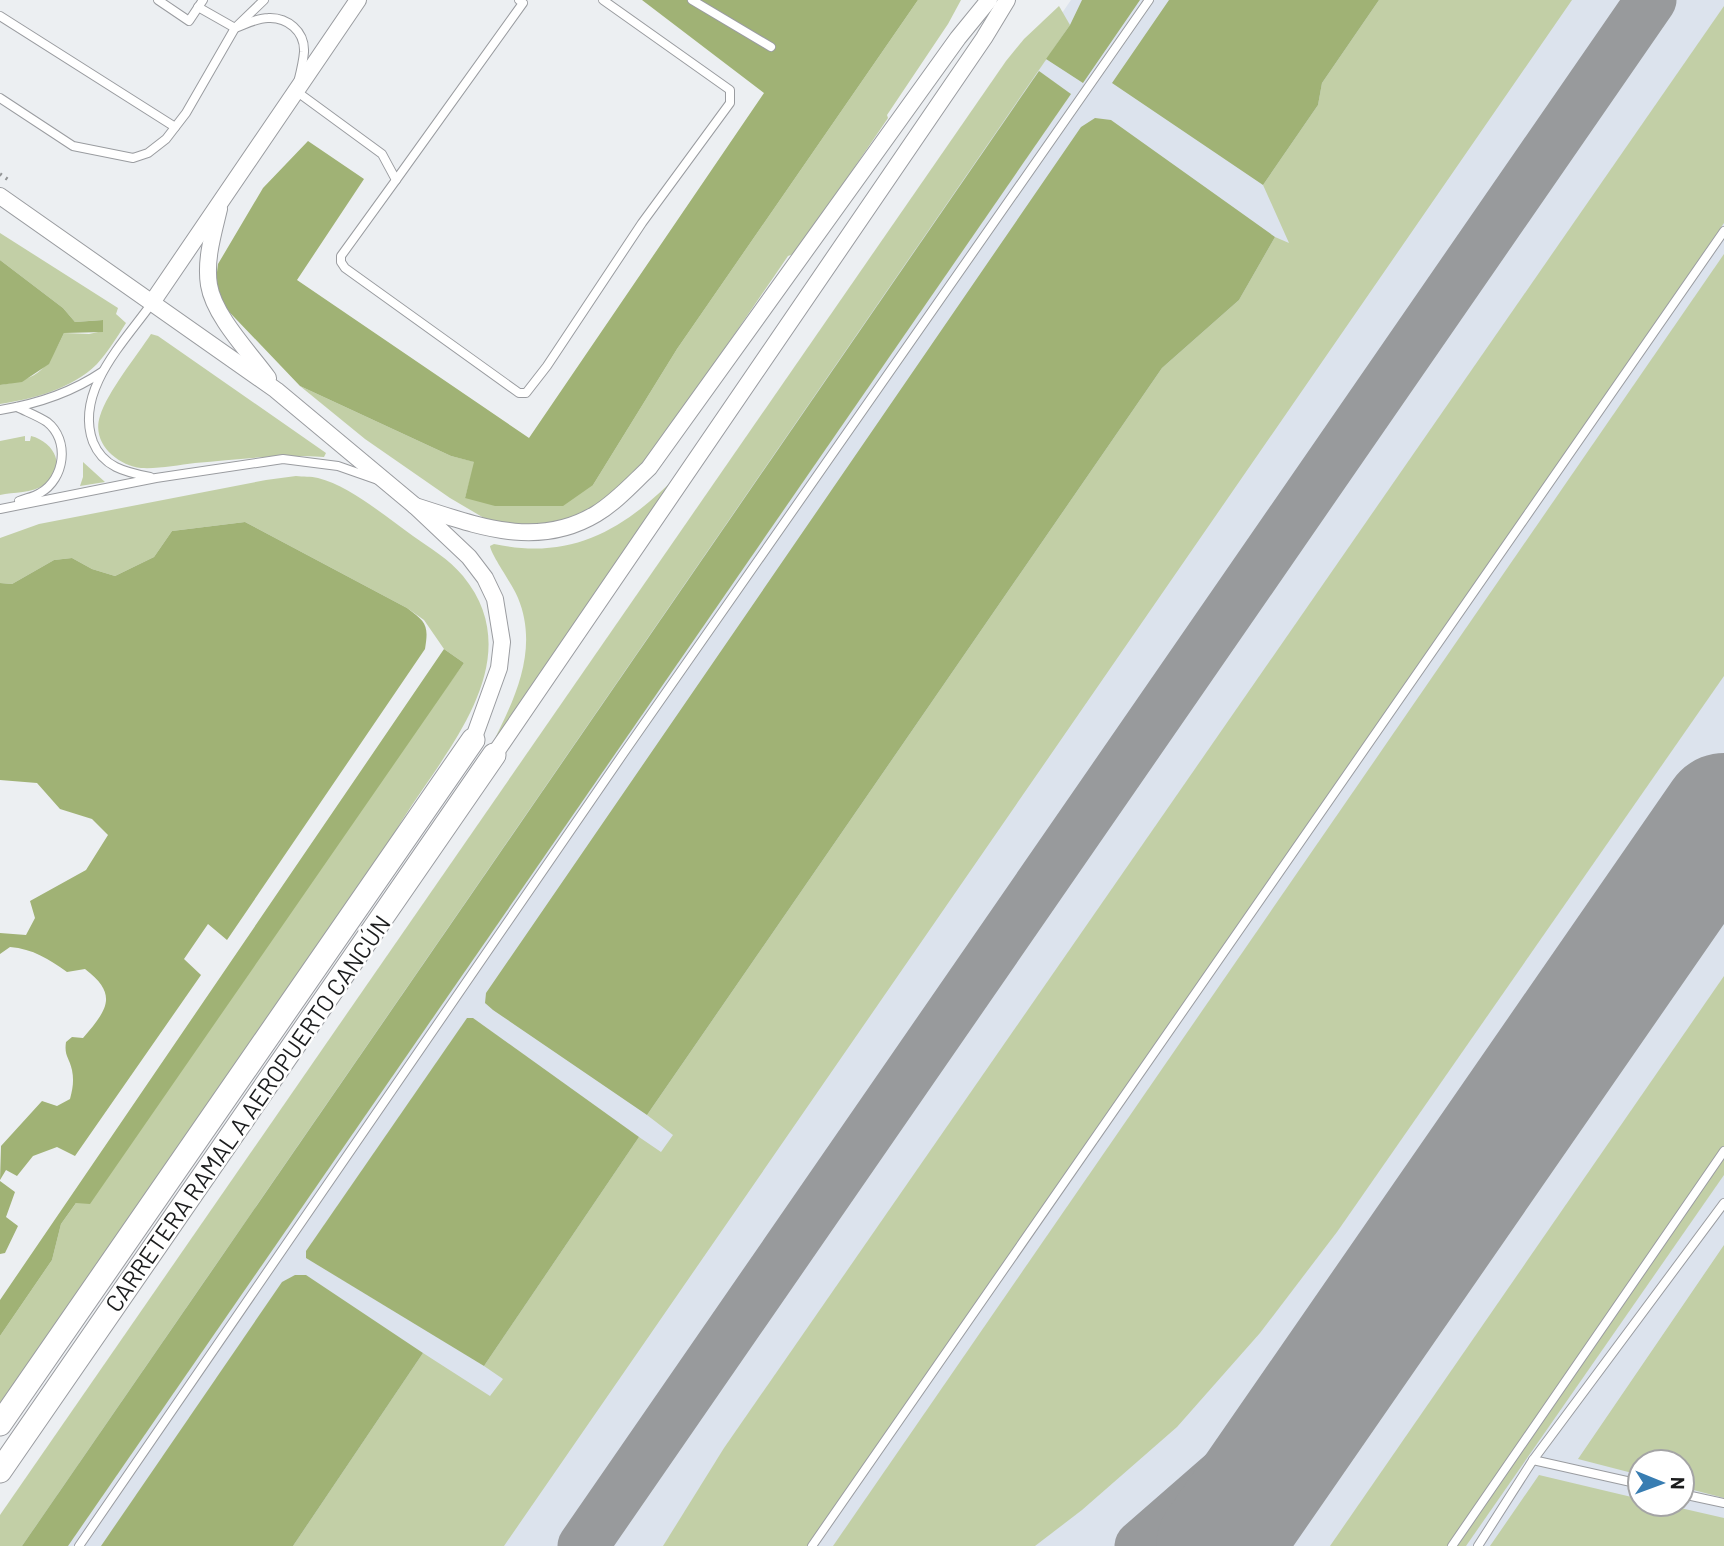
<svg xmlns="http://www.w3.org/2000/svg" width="1724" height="1546" font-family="Barlow,sans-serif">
  <rect width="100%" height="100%" fill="#eceff2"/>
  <path fill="#dce3ed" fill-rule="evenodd" d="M1071 0H1724V1546H5ZM1640 1462H1682V1504H1640Z"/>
  <g fill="#c2cfa6">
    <path d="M918 0H961L948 24 887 115 888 118 796 253 788 256 645 465 601 506 560 523 506 526 484 518 450 498 365 439 300 386 451 456 475 462 465 498 593 485 677 349Z"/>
    <path d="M1379 0H1572L504 1546H293L423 1353 490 1396 503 1379 484 1366 639 1137 661 1152 673 1135 647 1115 1162 368 1239 300 1275 237 1289 243 1263 185 1318 105 1322 83Z"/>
    <path d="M1059 6 1070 25 22 1546H0V1515L1006 61 1024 39Z"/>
    <path d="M1724 6V223L810 1546H663L724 1448Z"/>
    <path d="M0 233 118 308 116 314 126 323C117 337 108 352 97 364 72 389 33 399 0 404V385C41 379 47 368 64 333L89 334 103 331 102 320 75 322 63 308 0 260Z"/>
    <path d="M1724 254V676L1337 1232 1260 1333 1177 1427 1082 1510 1035 1546H833Z"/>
    <path d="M151 334 158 336 326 453 324 457C281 454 239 459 195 463 178 465 159 469 141 468 117 465 91 443 100 416 108 391 136 357 151 334Z"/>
    <path d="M25 436V441H30L31 436C55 442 68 469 44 485 33 493 13 492 0 495V441Z"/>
    <path d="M83 462 105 482 80 486 83 477Z"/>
    <path d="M678 475 489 750C513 703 540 651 518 598 513 585 491 555 490 546L494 544C572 561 625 529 678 475Z"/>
    <path d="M296 476C303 477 311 476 318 478 350 486 386 517 413 536 430 548 449 559 463 576 527 654 456 739 412 805 399 824 388 845 376 864L0 1403V1336L52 1260 61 1224 464 663 444 649 424 620 407 608 245 522 172 531 154 557 115 576 92 569 72 558 54 560 12 584 0 583V538L39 524 266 480Z"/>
    <path d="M1724 976V1175L1466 1546H1330Z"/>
    <path d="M1724 1245V1498L1682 1487V1462H1640V1475L1578 1459Z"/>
    <path d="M1539 1475 1640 1499V1504H1663L1724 1518V1546H1490Z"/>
  </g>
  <g fill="#a0b275">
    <path d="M642 0H918L677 349 593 485 563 506H495L465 498 474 462 451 456 300 386 214 296 218 264 263 188 308 141 364 179 297 280 529 438 764 93Z"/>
    <path d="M1082 0H1140L1083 83 1046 59 1070 25Z"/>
    <path d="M1169 0H1379L1322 83 1318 105 1263 185 1112 83Z"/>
    <path d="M1039 71 1071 94 68 1546H22Z"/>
    <path d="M1095 118 1111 120 1275 237 1239 300 1162 368 647 1115 493 1010 485 1003 486 993 1081 127Z"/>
    <path d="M0 260 63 308 75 322 103 320V332L64 333 49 364 22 382 0 385Z"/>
    <path d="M245 522 407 608C426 622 429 625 425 649L227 940 208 924 184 959 201 975 75 1156 57 1147 33 1156 17 1176 6 1170 0 1180 1 1146 42 1101 57 1106 70 1099C73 1088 74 1080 72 1070 69 1057 64 1056 66 1042L72 1037 83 1038C107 1010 119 995 85 969L67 972C49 959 33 949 10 947L0 954V933L26 935 35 918 30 901 86 870 108 835 92 819 60 809 37 783 0 780V583L12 584 54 560 72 558 92 569 115 576 154 557 172 531Z"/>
    <path d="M444 649 464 663 90 1204 76 1203 61 1224 52 1260 0 1336V1300Z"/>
    <path d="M467 1018H473L639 1137 484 1366 306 1258V1251Z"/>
    <path d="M0 1181 15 1192 6 1217 18 1226 5 1253 0 1254Z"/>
    <path d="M295 1275H306L423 1353 293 1546H101L282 1282Z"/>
  </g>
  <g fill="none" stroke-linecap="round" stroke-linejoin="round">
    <g stroke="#989a9c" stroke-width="51">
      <path d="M583 1546 1651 0"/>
      <path d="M1140 1546 1335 1376"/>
    </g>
    <path stroke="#989a9c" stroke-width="124" d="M1218 1546 1724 815"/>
    <defs>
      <g id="lane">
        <path d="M158 0 189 21 203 0"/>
        <path d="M692 0 771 47"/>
        <path d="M198 7 235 28C246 24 257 18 268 18 287 17 305 31 304 52 303 65 299 78 296 91L382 154 396 180 523 3 519 0"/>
        <path d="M0 16 175 127"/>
        <path d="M0 98 73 146 133 158 148 153 166 139 186 113 235 28 264 0"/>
        <path d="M396 180 341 256V262L345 268 519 393H526L547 366 642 223 730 103V90L603 0"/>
        <path d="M17 407C27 412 38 416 47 422 70 440 65 479 40 493 34 497 26 498 19 501"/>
        <path d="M0 410C37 404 71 393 102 372"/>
        <path d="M150 477C125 472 103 467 93 442 74 391 125 341 152 303"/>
        <path d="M0 509 156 478 283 459 338 466 378 480"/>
        <path d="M1533 1460 1640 1484"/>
        <path d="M1682 1494 1724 1503"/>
        <path d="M79 1546 623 754 1149 0"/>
        <path d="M812 1546 1724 231"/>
        <path d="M1452 1546 1724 1151"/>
        <path d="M1478 1546 1533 1460 1724 1203"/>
      </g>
      <g id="street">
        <path d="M0 196 276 390 415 506 469 557 485 578 495 599 502 642 499 668 473 740"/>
        <path d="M219 209C213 234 205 260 209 285 214 316 249 352 268 378"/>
        <path d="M153 301 358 0"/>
        <path d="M415 506C476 525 536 550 596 514 616 502 632 484 649 468L958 38 989 0"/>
        <path d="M494 755 984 38 1007 0"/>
      </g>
      <g id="secondary">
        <path d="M0 1424 473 740"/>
        <path d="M0 1471 494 755"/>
      </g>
    </defs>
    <use href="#lane" stroke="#9a9ca0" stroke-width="10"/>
    <use href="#street" stroke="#9a9ca0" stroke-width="18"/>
    <use href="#secondary" stroke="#9a9ca0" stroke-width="25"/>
    <path stroke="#939597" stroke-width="3.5" stroke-dasharray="2 5" stroke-linecap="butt" d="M0 174 10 181"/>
    <use href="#lane" stroke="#fff" stroke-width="8"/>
    <use href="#street" stroke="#fff" stroke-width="16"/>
    <use href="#secondary" stroke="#fff" stroke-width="23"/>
  </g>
  <g text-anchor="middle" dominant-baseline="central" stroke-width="5" stroke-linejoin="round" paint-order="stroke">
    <g font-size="24" fill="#1b1c1d" stroke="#fff">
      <text transform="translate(247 1113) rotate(-55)">CARRETERA RAMAL A AEROPUERTO CANCÚN</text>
    </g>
  </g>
  <g transform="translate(1661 1483) rotate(91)"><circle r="33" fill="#ffffff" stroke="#a4a4a5" stroke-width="2"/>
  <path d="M0-5L12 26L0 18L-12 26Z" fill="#387db2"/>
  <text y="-10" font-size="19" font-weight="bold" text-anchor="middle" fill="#1b1c1d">N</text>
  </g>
</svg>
